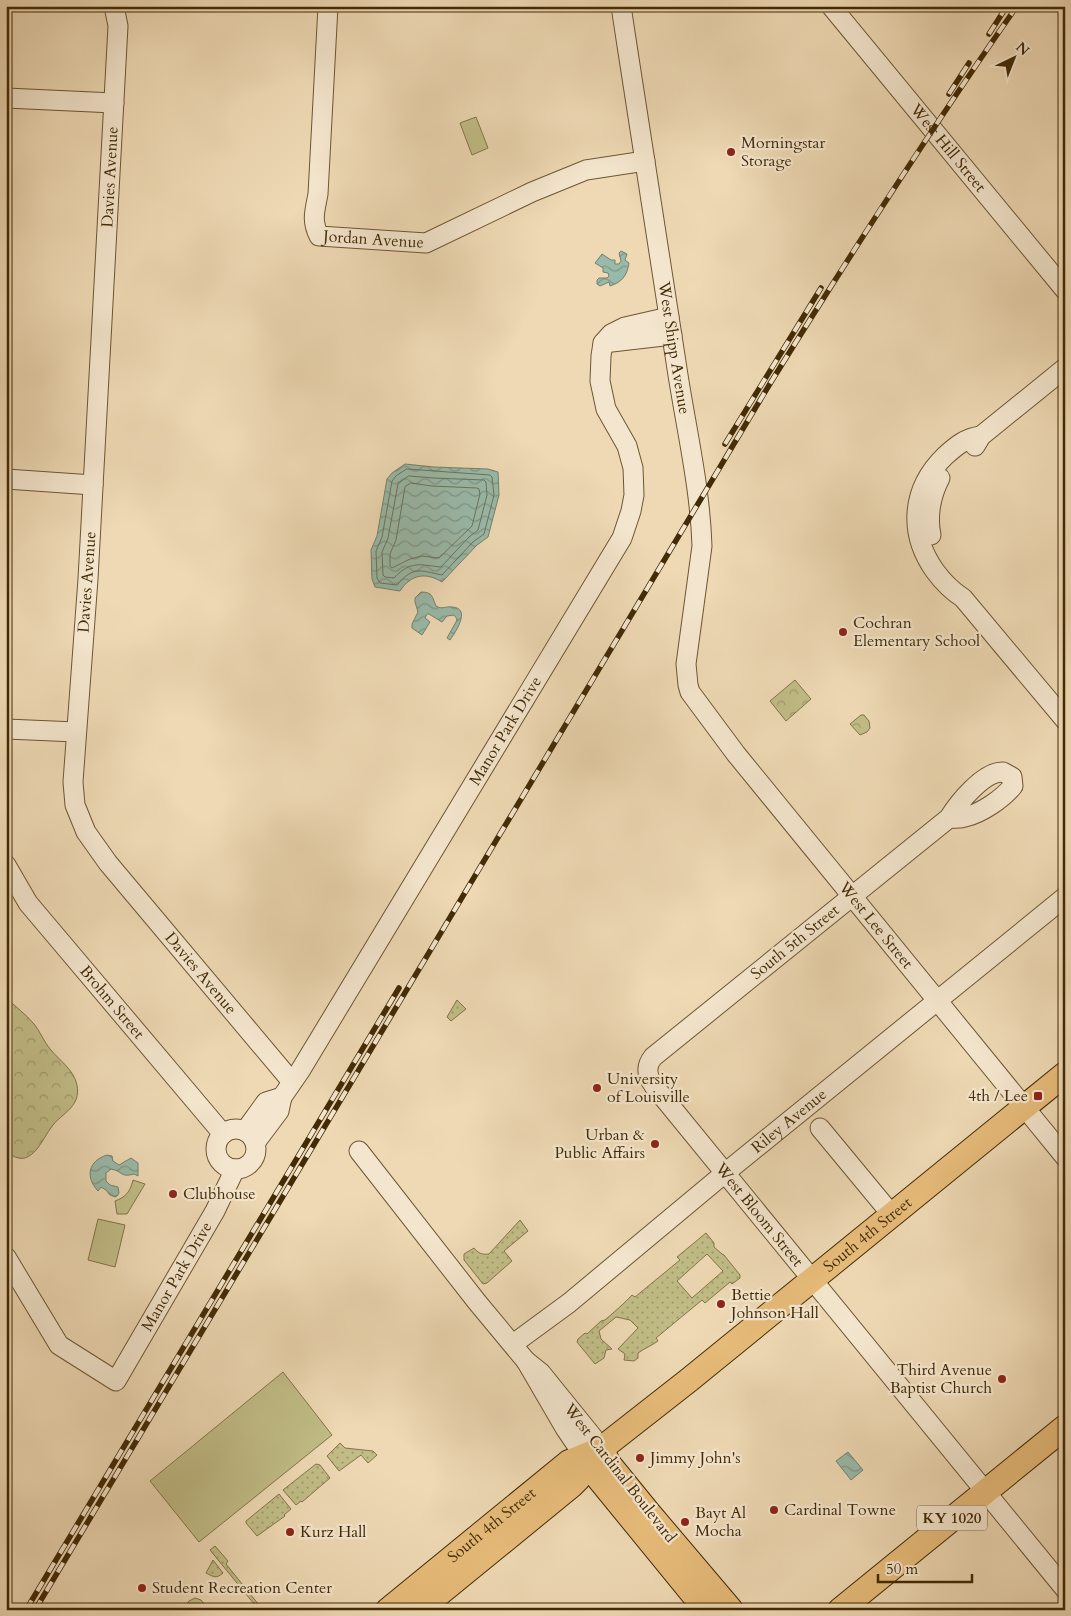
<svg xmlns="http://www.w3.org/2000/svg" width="1071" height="1616" font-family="Cardo,serif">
  <defs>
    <pattern id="grass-dots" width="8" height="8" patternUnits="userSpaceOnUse" patternTransform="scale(1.25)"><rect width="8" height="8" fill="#c1bd87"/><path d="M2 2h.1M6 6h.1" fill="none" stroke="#9e9a6c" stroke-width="1.8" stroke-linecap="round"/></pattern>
    <pattern id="park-crowns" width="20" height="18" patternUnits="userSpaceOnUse" patternTransform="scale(1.25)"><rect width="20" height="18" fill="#c1bd87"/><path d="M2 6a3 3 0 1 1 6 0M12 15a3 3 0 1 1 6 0" fill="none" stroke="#9e9a6c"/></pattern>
    <pattern id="water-waves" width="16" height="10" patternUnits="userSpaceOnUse" patternTransform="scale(1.25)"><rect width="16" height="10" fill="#99baaa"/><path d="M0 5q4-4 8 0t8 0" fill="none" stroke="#7e9788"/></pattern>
  </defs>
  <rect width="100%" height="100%" fill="#eed9b4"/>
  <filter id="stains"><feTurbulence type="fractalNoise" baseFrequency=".004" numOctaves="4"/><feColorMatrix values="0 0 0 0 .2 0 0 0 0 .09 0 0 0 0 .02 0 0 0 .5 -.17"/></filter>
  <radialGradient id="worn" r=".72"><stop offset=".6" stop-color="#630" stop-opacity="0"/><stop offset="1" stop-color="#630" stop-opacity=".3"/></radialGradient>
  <g fill="url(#grass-dots)" stroke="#827447" fill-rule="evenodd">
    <path d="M457 1000 466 1009 451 1021 447 1017Z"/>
    <path d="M520 1220 528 1231 504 1251 512 1261 487 1283 483 1284 464 1260V1254L474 1248C478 1253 482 1255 489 1254Z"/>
    <path d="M706 1233 714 1243V1247L722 1254 724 1255 740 1275V1278L732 1284 730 1282 705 1303 702 1300 656 1338 658 1341C651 1346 645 1348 638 1353V1358L634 1361 624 1360 625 1354 618 1349 638 1328 630 1320 616 1317 599 1331 601 1339 612 1349 606 1350 604 1358 595 1364 577 1342 578 1339 585 1333 587 1334 601 1321 605 1320C614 1312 625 1303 632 1295L635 1297 680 1260 677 1257ZM707 1254 723 1271 692 1298 677 1281Z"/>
    <path d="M340 1443 345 1448 373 1451 377 1455 368 1463 361 1455 339 1471 327 1456Z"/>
    <path d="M316 1464 320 1465 330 1478 302 1502 301 1501 296 1505 283 1490Z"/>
    <path d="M279 1494 291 1509 284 1515 285 1516 257 1536 246 1523V1521Z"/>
    <path d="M215 1546 228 1561 226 1564 263 1610H259L210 1550Z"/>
    <path d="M213 1560 223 1573C216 1579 214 1577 206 1573Z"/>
  </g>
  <g fill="url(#park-crowns)" stroke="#827447">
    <path d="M795 680 811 699 786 721 770 701Z"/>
    <path d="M861 715H864L869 721 870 728 867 732 860 735 850 724Z"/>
    <path d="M6 997C15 1007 26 1014 34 1024 40 1031 44 1042 50 1049 60 1061 74 1070 77 1085 81 1106 64 1112 53 1125 41 1140 31 1173 6 1151Z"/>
  </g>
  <g fill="#c1bd87" stroke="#827447">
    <path d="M476 117 488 148 472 155 460 123Z"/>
    <path d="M133 1180 145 1184 127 1214H117L115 1201C126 1197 130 1192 133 1180Z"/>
    <path d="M98 1219 125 1225 115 1267 88 1260Z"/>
    <path d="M283 1372 332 1435 199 1542 150 1481Z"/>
    <path d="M195 1598 201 1600 209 1610H184L189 1601Z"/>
  </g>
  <g fill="url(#water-waves)" stroke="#768169">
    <path d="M621 251 627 254 625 260 629 263C627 276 622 282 610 286L609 282 600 286 597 284V280L599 278H607L609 276 608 273 603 272V268L595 263 602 254 611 260H615V264H619L621 261 619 253Z"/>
    <path d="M405 464 434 467 488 469 498 472 499 495 488 537 477 545 442 582C426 572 411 574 400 591L375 587 372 579 371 550 377 536 387 479 392 473Z"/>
    <path d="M421 592C433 592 432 597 436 606 442 610 445 606 452 607 472 608 455 633 450 640L447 638 456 622 457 619 454 615 447 616 442 622 429 614H427L425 618 430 622 422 635 412 628V624L418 612 415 602V598Z"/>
    <path d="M107 1155 112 1156 113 1161 119 1165 131 1158 138 1163V1176L134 1174C120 1178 123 1171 111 1169L106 1173V1181L110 1185 118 1187 119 1193 117 1196 115 1197 110 1195 106 1190 101 1187 98 1191C85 1177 88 1161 107 1155Z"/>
    <path d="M848 1452 863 1470 851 1480 836 1461Z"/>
  </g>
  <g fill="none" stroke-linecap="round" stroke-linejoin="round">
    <g stroke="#6e7258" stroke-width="1">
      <path d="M407 469 490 475 492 477 494 495 484 534 473 542 442 575C421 571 414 565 397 585L380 583 377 578 376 551 382 537 392 481 396 476Z"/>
      <path d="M409 476 433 478 484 480 486 482 487 495 478 530 469 537 441 567C420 565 411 560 394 578L385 577 383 575 382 552 388 538 398 484Z"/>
      <path d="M411 483 432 486 477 488 479 489 480 494 472 526 439 558 422 556 410 559 392 568 390 566V554L396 540 405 487Z"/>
    </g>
    <defs>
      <g id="minor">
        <path id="s1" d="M114 6 118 26 88 579 73 782 75 805 86 832 108 863 292 1082"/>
        <path id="s2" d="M328 6 318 194C315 211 311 220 319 236L426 243 532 192 586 170 645 161"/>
        <path id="s3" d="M621 6C639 125 658 244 676 362 685 424 700 484 702 546L686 664 688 685 690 692 736 754 1065 1157"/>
        <path id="s4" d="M831 6 1065 290"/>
        <path d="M6 98 114 103"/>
        <path d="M603 343 672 335"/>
        <path d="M981 436C966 438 957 445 945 456 911 489 908 533 935 571 943 582 952 591 963 598L1065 720"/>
        <path d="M975 446 981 436 1065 368"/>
        <path d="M6 479 93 485"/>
        <path d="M931 535C927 516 931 495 940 478"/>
        <path d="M6 729 76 732"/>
        <path id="s5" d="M949 818C958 803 984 771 1003 772L1012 777 1013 786C1002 799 982 813 965 817 960 819 954 818 949 818L653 1057C645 1067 647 1076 654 1086L1065 1589"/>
        <path id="s6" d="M6 865 28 903 223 1134"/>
        <path id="s7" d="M282 1097 300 1071 622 538 631 511 634 495 633 468 627 446 606 409 600 381 601 356 603 343 611 334 625 327 669 317"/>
        <path d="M820 1128 892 1215"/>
        <circle cx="236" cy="1149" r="20"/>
        <path d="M245 1131 266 1102 282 1097 279 1111 255 1143"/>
        <path d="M359 1151 477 1302 526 1361"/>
        <path id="s8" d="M6 1257 59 1345 116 1381 215 1211 235 1169"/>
        <path id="s9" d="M513 1344 569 1303 725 1173 1065 897"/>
        <path d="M584 1456 565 1428 526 1361 541 1373 592 1436 601 1449"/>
      </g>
      <g id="major">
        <path d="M601 1449 609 1464 648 1512 731 1610"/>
        <path d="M584 1456 599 1479 706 1610"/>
        <path id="s10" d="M388 1610 569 1462 601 1449"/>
        <path id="s11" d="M419 1610 571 1486 578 1479 601 1449 689 1380 1065 1074"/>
        <path d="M840 1610 1065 1427"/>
      </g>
    </defs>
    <use href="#minor" stroke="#6d5632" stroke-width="21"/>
    <use href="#major" stroke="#422b07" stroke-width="26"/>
    <use href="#minor" stroke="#f4e6ce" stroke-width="19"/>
    <use href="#major" stroke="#e7bc7a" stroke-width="24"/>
    <defs>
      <g id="rail">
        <path d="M989 34 1007 6"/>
        <path d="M949 94 969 63"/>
        <path d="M725 444 821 288"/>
        <path d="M26 1610 399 988"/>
        <path d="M35 1610 771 382C850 255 931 129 1017 6"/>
      </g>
    </defs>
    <use href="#rail" stroke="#422b07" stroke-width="5.5"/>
    <use href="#rail" stroke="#f4e6ce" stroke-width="4" stroke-dasharray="11" stroke-linecap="butt"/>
  </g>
  <g fill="#8f2418" stroke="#f4e6ce" stroke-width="2">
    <circle cx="731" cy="152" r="5"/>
    <circle cx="843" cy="632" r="5"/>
    <circle cx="597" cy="1088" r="5"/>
    <rect x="1033" y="1091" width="10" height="10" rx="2.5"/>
    <circle cx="655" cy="1144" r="5"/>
    <circle cx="173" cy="1194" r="5"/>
    <circle cx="721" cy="1304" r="5"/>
    <circle cx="1002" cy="1379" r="5"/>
    <circle cx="640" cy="1458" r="5"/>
    <circle cx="774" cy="1510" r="5"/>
    <circle cx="685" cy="1522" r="5"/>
    <circle cx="290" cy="1532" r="5"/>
    <circle cx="142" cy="1588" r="5"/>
  </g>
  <g text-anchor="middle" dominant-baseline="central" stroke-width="4.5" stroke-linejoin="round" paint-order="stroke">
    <rect fill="#f4e6ce" stroke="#776343" stroke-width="1" x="917" y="1505.5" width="70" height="25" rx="4"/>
    <g font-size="15" font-weight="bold" fill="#422b07">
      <text x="952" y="1518">KY 1020</text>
    </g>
    <g font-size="16" fill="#422b07" stroke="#f4e6ce" text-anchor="start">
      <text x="741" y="143">Morningstar<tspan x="741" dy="18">Storage</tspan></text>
      <text x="853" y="623">Cochran<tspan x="853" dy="18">Elementary School</tspan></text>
      <text x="607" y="1079">University<tspan x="607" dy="18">of Louisville</tspan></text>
      <text x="1028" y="1096" text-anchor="end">4th / Lee</text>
      <text x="645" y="1135" text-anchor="end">Urban &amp;<tspan x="645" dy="18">Public Affairs</tspan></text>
      <text x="183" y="1194">Clubhouse</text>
      <text x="731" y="1295">Bettie<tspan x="731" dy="18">Johnson Hall</tspan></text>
      <text x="992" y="1370" text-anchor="end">Third Avenue<tspan x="992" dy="18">Baptist Church</tspan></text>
      <text x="650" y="1458">Jimmy John's</text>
      <text x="784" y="1510">Cardinal Towne</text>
      <text x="695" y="1513">Bayt Al<tspan x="695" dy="18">Mocha</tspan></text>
      <text x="300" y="1532">Kurz Hall</text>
      <text x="152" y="1588">Student Recreation Center</text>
    </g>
    <g font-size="16" fill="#422b07" stroke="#f4e6ce">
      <text stroke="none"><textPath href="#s4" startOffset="184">West Hill Street</textPath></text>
      <text transform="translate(110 177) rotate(-87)">Davies Avenue</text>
      <text stroke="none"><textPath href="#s2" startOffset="286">Jordan Avenue</textPath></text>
      <text stroke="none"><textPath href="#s3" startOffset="346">West Shipp Avenue</textPath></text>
      <text transform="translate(87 582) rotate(-86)">Davies Avenue</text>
      <text stroke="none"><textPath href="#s7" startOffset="429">Manor Park Drive</textPath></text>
      <text stroke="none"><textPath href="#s3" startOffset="992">West Lee Street</textPath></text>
      <text transform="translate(795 942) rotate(-39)">South 5th Street</text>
      <text stroke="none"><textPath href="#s1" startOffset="1012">Davies Avenue</textPath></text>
      <text stroke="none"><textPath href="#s6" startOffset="174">Brohm Street</textPath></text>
      <text stroke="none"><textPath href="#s9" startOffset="355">Riley Avenue</textPath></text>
      <text stroke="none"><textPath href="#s5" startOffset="745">West Bloom Street</textPath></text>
      <text stroke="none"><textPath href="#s11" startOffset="586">South 4th Street</textPath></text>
      <text stroke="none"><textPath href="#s8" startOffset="291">Manor Park Drive</textPath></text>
      <text transform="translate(620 1473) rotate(52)">West Cardinal Boulevard</text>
      <text stroke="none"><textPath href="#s10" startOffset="134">South 4th Street</textPath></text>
    </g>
  </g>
  <rect width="1071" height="1616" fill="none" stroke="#eed9b4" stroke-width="25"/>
  <rect x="8" y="8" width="1056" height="1601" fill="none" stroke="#422b07" stroke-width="2.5"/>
  <rect x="12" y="12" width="1046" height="1591" fill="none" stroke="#422b07"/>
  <g transform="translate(1014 58) rotate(43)" stroke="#f4e6ce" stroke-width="4" paint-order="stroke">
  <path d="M0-4L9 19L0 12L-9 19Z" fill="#422b07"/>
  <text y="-8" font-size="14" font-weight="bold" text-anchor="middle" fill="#422b07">N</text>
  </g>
  <path d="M878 1574v8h94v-8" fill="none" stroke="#422b07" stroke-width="2.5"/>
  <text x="886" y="1574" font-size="15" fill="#422b07" stroke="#f4e6ce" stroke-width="4" paint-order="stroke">50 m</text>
  <rect width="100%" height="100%" filter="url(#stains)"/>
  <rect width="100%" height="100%" fill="url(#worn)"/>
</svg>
